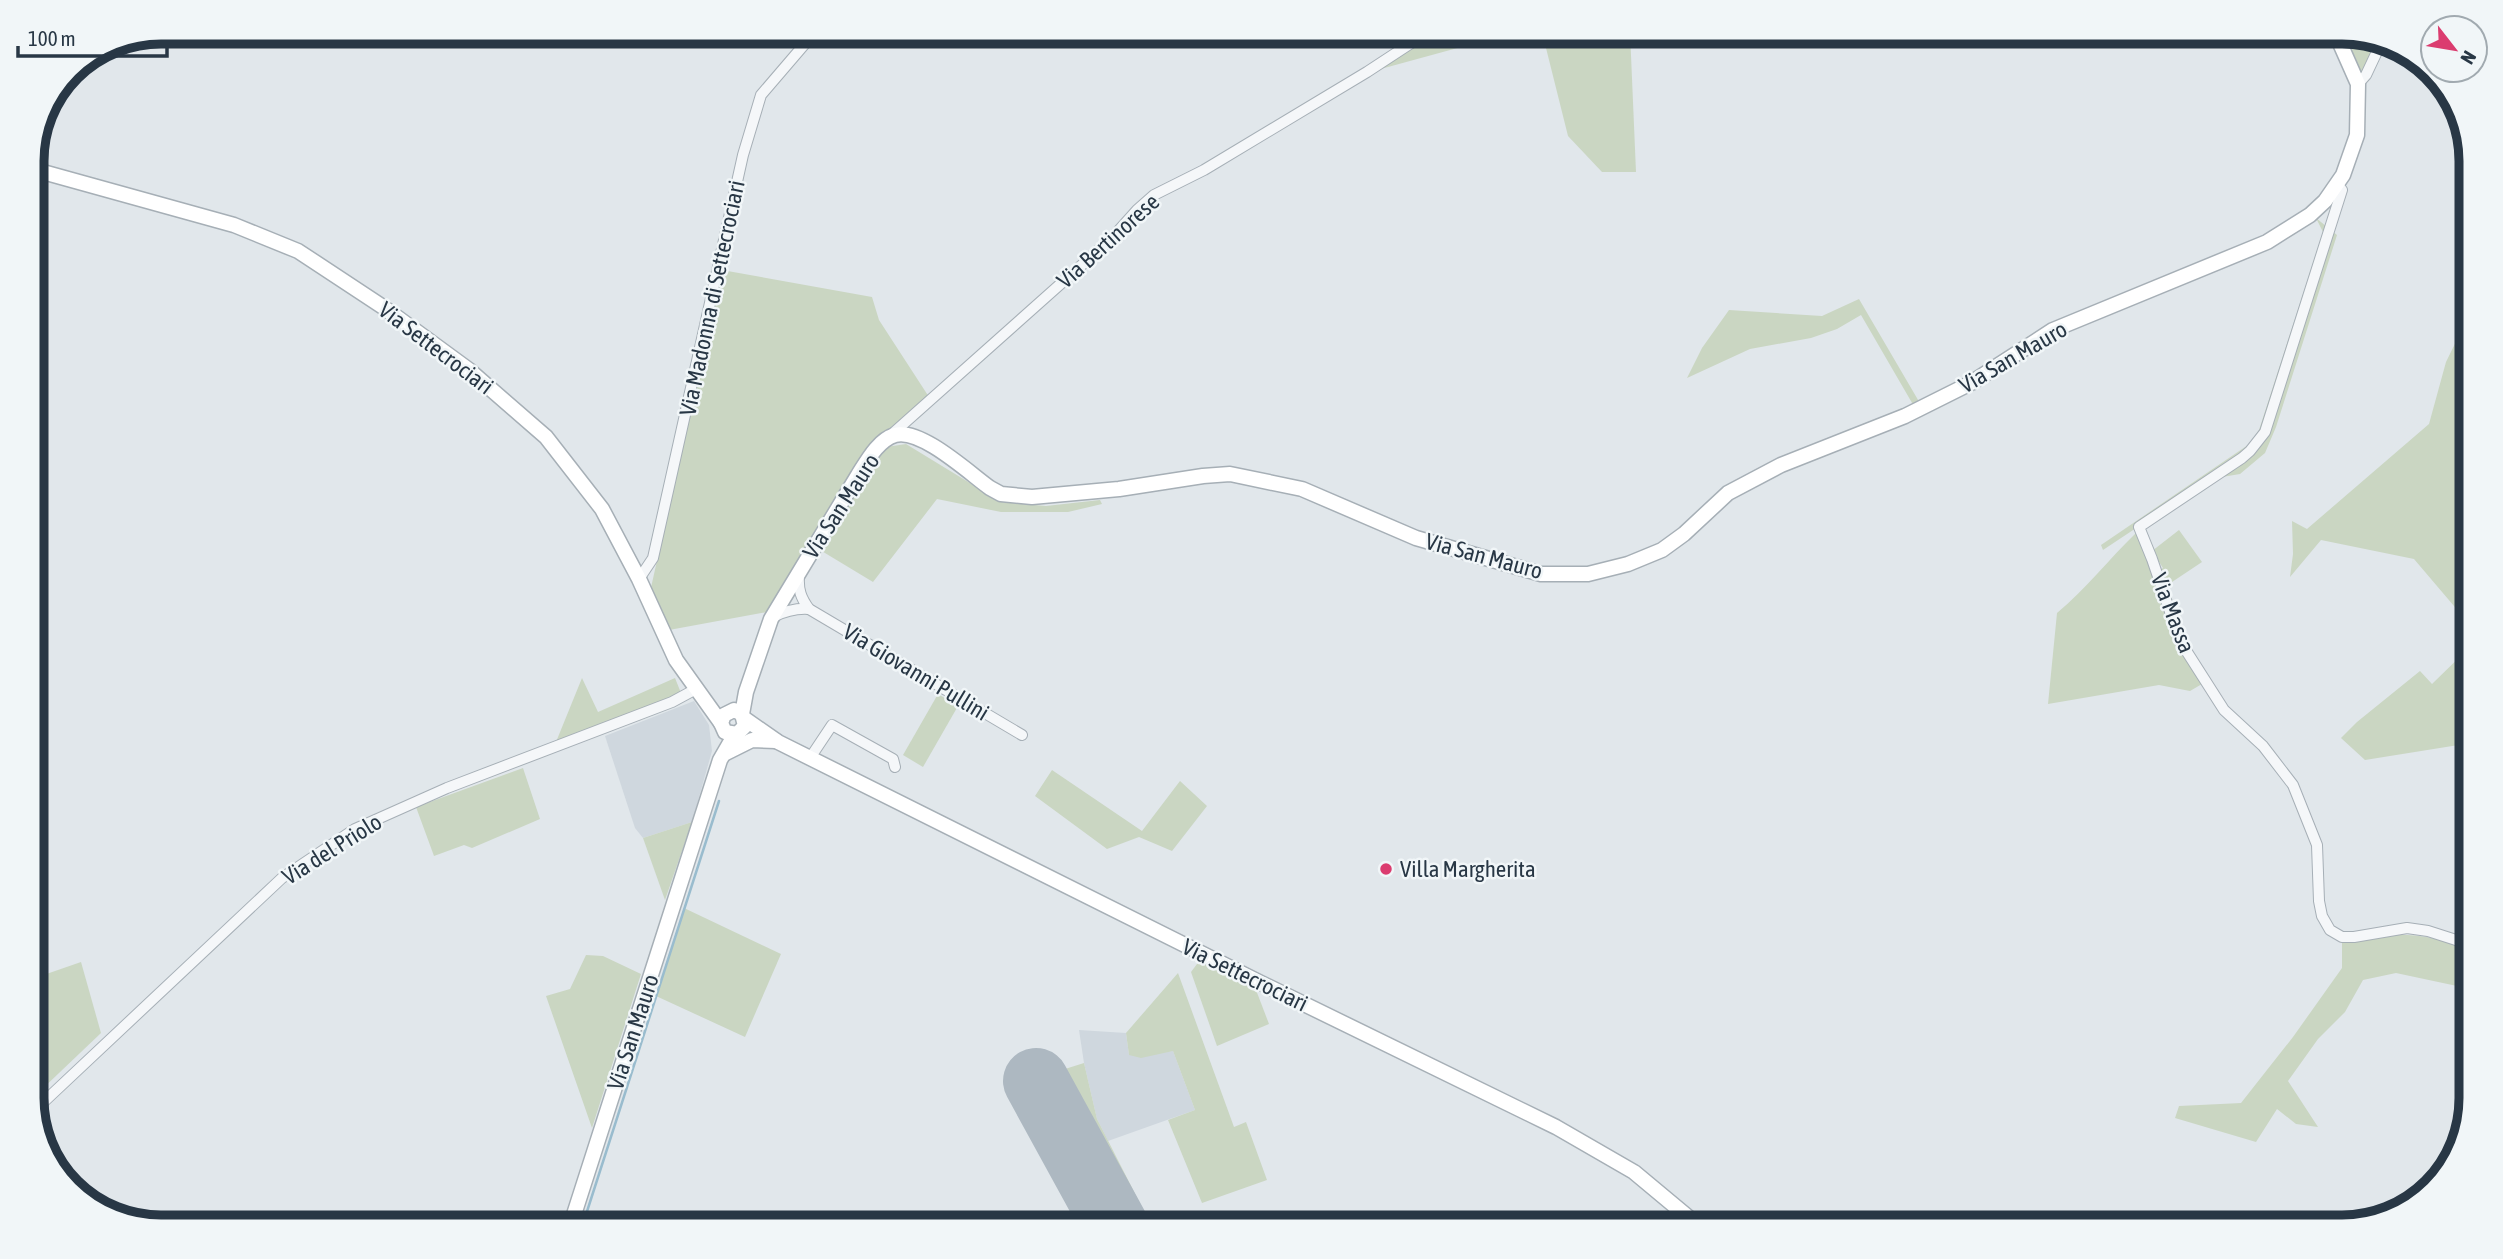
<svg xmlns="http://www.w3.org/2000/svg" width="2503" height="1259" font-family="'Asap Condensed',sans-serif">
  <rect width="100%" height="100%" fill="#e1e7eb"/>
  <g fill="#cfd7de">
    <path d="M694 701 709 725 712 751 692 822 643 838 635 828 605 736Z"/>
    <path d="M1079 1030 1126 1033 1129 1055 1173 1051 1195 1110 1108 1141 1097 1119 1084 1063Z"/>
  </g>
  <g fill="#cad6c2">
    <path d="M1435 32H1516L1377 70Z"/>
    <path d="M1542 32H1630L1636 172H1602L1568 136Z"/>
    <path d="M2342 32 2348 33 2357 46 2366 37 2381 40 2367 71 2359 74 2355 57Z"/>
    <path d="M2316 218 2337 235 2276 427 2265 453 2240 474 2222 477 2259 448 2268 430 2262 432 2249 451 2210 479 2103 550 2101 545 2248 445 2259 430 2323 232Z"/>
    <path d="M722 270 872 297 879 320 929 397 876 442 767 612 669 630 650 592Z"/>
    <path d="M1859 299 1921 405 1915 408 1861 315 1837 329 1811 338 1750 349 1687 378 1702 348 1729 310 1822 316Z"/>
    <path d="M2471 311V626L2414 559 2321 540 2290 577 2293 554 2292 521 2307 529 2429 424 2446 362Z"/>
    <path d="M906 444 1001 502 1046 506 1100 500 1102 504 1068 512H1001L937 499 873 582 820 550 872 462 886 447Z"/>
    <path d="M2179 530 2202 562 2172 582 2168 588 2179 619 2183 641 2181 640 2159 571 2163 568 2152 551Z"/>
    <path d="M2136 533 2150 562 2180 650 2202 684 2190 691 2159 685 2048 704 2057 613C2086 589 2109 559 2136 533Z"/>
    <path d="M2471 646V743L2365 760 2341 738 2357 722 2420 671 2432 684Z"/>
    <path d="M582 678 598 712 675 678 681 693 556 742Z"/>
    <path d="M938 694 958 706 923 767 903 755Z"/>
    <path d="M523 768 540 819 472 848 464 845 434 856 416 807Z"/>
    <path d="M1052 770 1142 831 1180 781 1207 806 1172 851 1139 837 1107 849 1035 796Z"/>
    <path d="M692 822 665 900 643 838Z"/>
    <path d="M684 908 781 954 745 1037 656 996Z"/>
    <path d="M2390 935C2419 934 2446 938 2471 954V989L2396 973 2363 980 2345 1012 2318 1039 2288 1081 2318 1127 2296 1124 2277 1109 2256 1142 2175 1118 2179 1106 2241 1103 2293 1037 2342 968V939Z"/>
    <path d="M586 955 603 956 641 974 592 1128 546 996 570 989Z"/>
    <path d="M1200 960 1256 990 1269 1024 1217 1046 1191 972Z"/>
    <path d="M81 962 101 1033 38 1093 32 1069V979Z"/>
    <path d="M1178 973 1234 1127 1246 1122 1267 1180 1202 1203 1168 1120 1195 1110 1173 1051 1141 1058 1129 1055 1126 1033Z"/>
    <path d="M1084 1063 1097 1119 1152 1227H1130L1046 1075Z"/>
  </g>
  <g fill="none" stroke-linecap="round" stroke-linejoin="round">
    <path stroke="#99bcce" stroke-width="2.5" d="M582 1227 719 801"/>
    <path stroke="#adb8c1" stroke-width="66" d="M1036 1081 1116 1227"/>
    <defs>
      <g id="street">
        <path d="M2358 84 2366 75 2382 41"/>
        <path d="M2337 184 2342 190 2265 432 2250 451 2242 458 2139 527 2152 559 2180 641 2224 710 2263 746 2293 785 2317 845 2319 901 2322 916 2330 930 2342 937H2354L2407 928 2428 931 2456 940 2471 948"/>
        <path d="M891 435 1111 239 1137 210 1154 195 1204 170 1367 72 1428 32"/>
        <path d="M799 576C798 590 801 598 809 609L1022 735"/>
        <path d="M639 579 653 558 743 155 761 95 815 32"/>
        <path d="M773 617C785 611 795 608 809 609"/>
        <path d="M810 758 832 725 893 759 895 767"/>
        <path d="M33 1112 282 878 355 829 447 788 672 702 696 689"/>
      </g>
      <g id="secondary">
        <path d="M32 169 234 225 298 251 383 307 469 370 546 437 602 509 639 579 676 660 721 723"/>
        <path d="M742 714 734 710 724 715 721 723 725 732 737 734 745 726 742 714 746 692 771 619 858 475C867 461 878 440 895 435 921 428 969 473 990 488L1001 494 1032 497 1119 489 1203 476 1230 474 1302 489 1416 538 1541 574H1588L1628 564 1662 550 1684 534 1728 493 1781 465 1905 416 1971 383 2053 330 2267 242 2310 215 2325 201 2343 175 2357 135 2358 84 2335 32"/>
        <path d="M745 719 778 742 1261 983 1556 1127 1634 1172 1700 1227"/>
        <path d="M726 753 752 740 776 741"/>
        <path d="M570 1227 720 760 735 734"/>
      </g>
    </defs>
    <use href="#street" stroke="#a6afb6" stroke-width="12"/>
    <use href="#secondary" stroke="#a6afb6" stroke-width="17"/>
    <use href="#street" stroke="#f5f7f9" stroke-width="10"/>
    <use href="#secondary" stroke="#fff" stroke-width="14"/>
  </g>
  <circle fill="#db3c6f" stroke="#f1f6f8" stroke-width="2.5" cx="1386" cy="869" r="7"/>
  <g text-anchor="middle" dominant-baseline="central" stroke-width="5" stroke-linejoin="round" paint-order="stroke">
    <g font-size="23" fill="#283745" stroke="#f1f6f8">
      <text transform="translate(1108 241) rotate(-42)">Via Bertinorese</text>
      <text transform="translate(712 298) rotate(-78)">Via Madonna di Settecrociari</text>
      <text transform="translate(436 348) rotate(37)">Via Settecrociari</text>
      <text transform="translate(2013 357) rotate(-30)">Via San Mauro</text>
      <text transform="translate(841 506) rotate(-57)">Via San Mauro</text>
      <text transform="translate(1484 556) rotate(15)">Via San Mauro</text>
      <text transform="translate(2173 613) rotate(69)">Via Massa</text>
      <text transform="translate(916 672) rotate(31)">Via Giovanni Pullini</text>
      <text transform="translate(332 849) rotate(-32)">Via del Priolo</text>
      <text transform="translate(1245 975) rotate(26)">Via Settecrociari</text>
      <text transform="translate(633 1032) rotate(-72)">Via San Mauro</text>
    </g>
    <g font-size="23" fill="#283745" stroke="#f1f6f8" text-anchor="start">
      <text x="1400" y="869">Villa Margherita</text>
    </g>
  </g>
  <path d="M0 0H2503V1259H0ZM161 44H2342A117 117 0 0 1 2459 161V1098A117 117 0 0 1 2342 1215H161A117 117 0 0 1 44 1098V161A117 117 0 0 1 161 44Z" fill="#f1f6f8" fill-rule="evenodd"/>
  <path fill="none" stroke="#283745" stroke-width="9" d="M161 44H2342A117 117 0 0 1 2459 161V1098A117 117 0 0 1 2342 1215H161A117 117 0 0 1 44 1098V161A117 117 0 0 1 161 44Z"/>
  <g transform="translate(2454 49) rotate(121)"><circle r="33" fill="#f1f6f8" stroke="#a1aab0" stroke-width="2"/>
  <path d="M0-5L12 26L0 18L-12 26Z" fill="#db3c6f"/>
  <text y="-10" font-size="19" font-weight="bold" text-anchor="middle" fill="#283745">N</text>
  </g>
  <path d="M18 46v10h149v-10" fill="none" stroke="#283745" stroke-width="3.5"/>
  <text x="28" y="46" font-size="21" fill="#283745" stroke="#f1f6f8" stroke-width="5" paint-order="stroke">100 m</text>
</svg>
